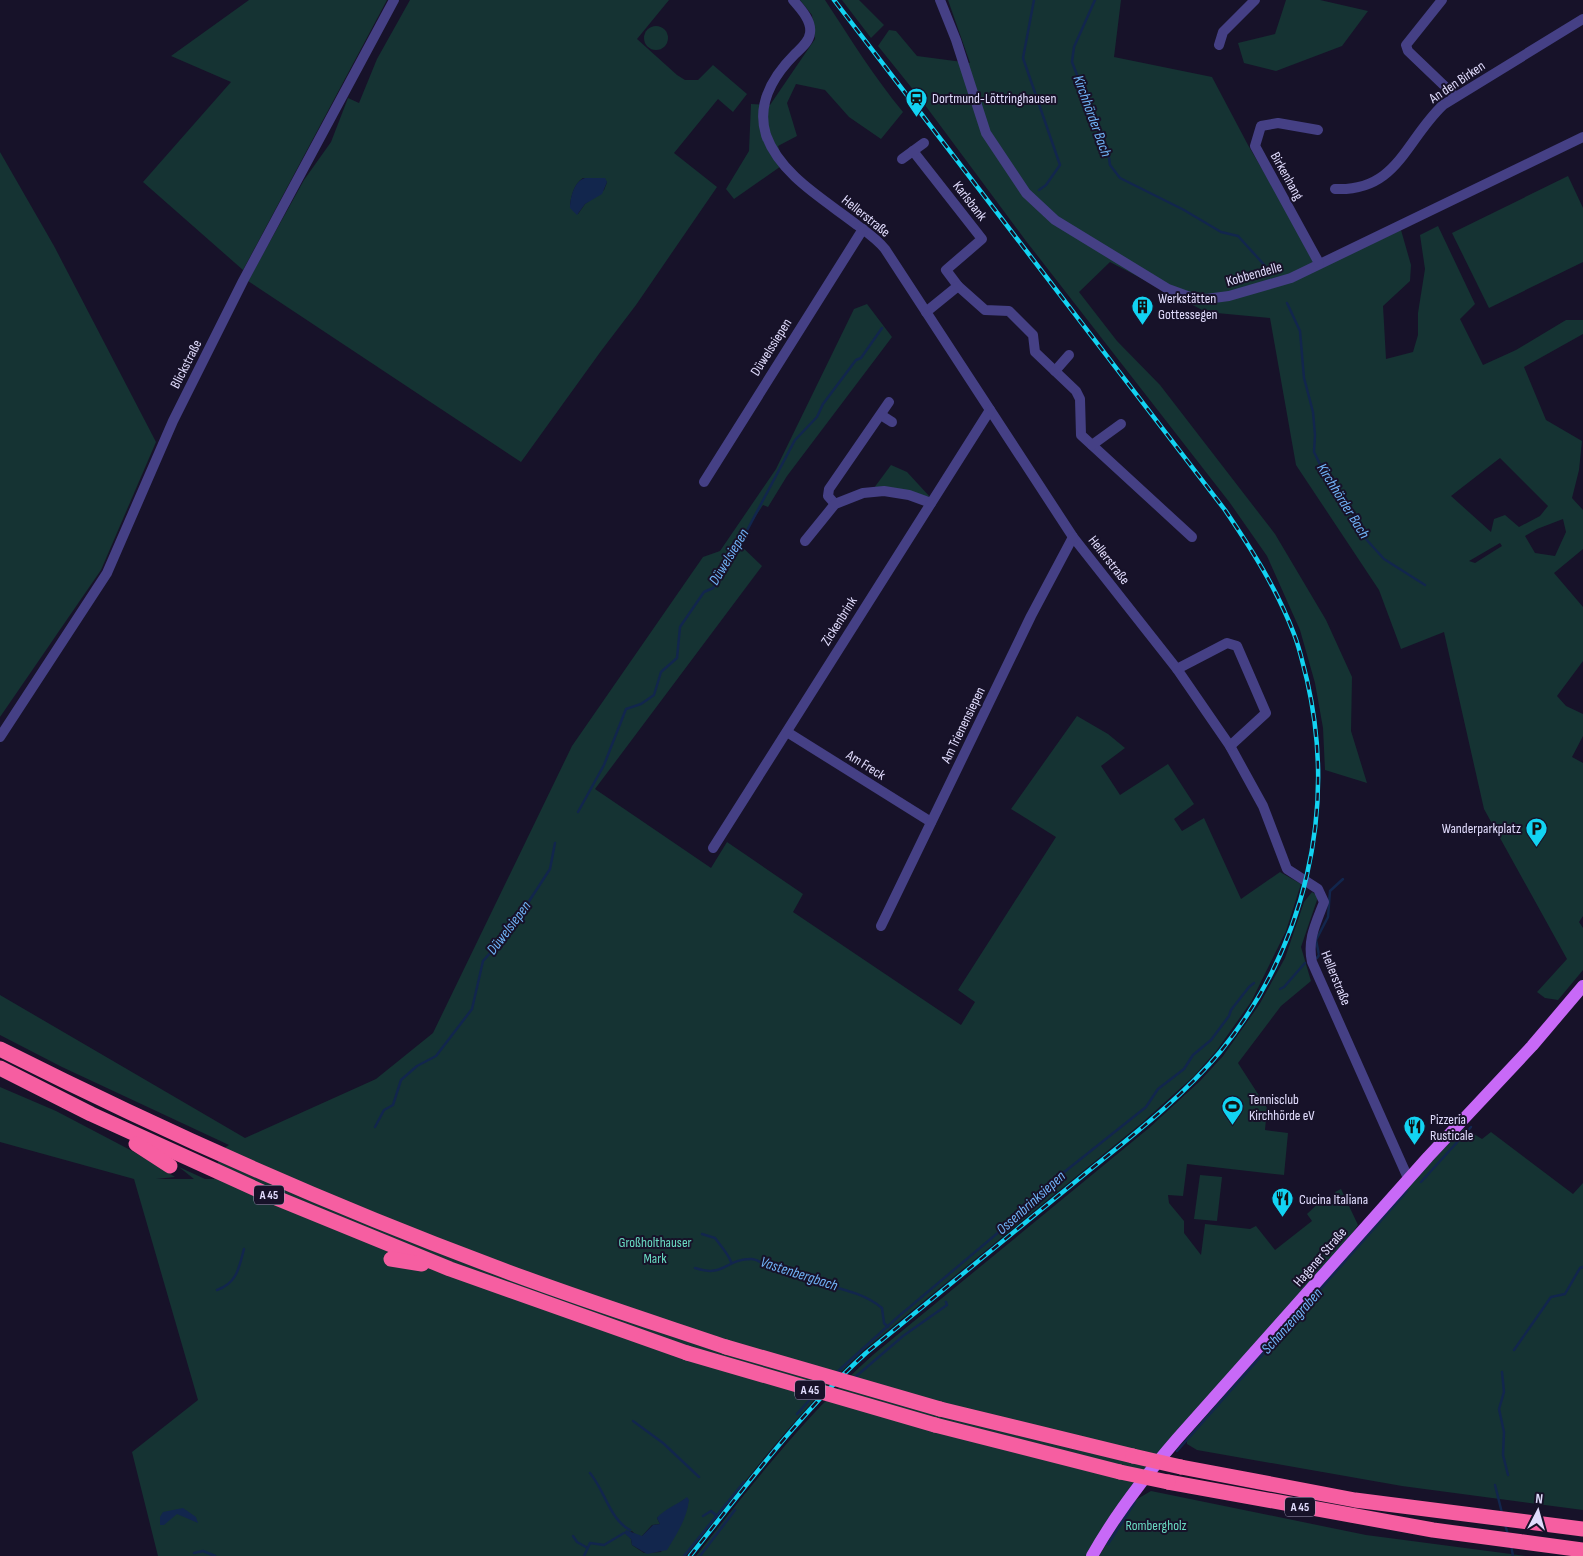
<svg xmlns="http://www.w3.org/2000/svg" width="1583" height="1556" font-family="'Sofia Sans Condensed',sans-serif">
  <rect width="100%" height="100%" fill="#171229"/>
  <g fill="#153333" fill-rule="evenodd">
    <path d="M249 0H387L243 270 143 182 231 82 171 56Z"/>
    <path d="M410 0H669L637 39 677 75 685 80H698L713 65 747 94 733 112 718 99 674 153 717 187 636 305 601 351 521 462 248 281 304 180 331 142 348 98 359 103 377 59ZM583 178H603L607 182 604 190 585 204 578 214 570 206C571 196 574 184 583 178Z"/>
    <path d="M800 0H825C850 38 874 77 903 112L881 139 849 117 825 90 796 84 787 103 797 136 778 146 784 164 734 199 726 189 749 151 751 104 770 105 815 39 812 15Z"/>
    <path d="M842 0H859L884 25 871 38Z"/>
    <path d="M948 0H1121L1114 57 1212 77 1248 145 1320 268 1401 230 1411 265 1410 281 1383 306 1386 359 1413 352 1418 335V313L1425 269 1420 235 1438 226 1475 304 1460 319 1483 365 1516 350 1566 320H1583V334L1524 367 1546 420 1582 441 1579 470 1572 498 1583 510V549L1554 573 1583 607V661L1557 696 1566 706 1583 714V736L1572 757 1583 763V916L1579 922 1583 928V970L1558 1000 1545 998 1537 992 1567 959 1484 809 1444 632 1401 649 1379 590 1296 465 1270 318 1206 312 1110 262 1079 292 1117 341 1160 385 1275 534 1326 620 1352 677 1351 731 1367 783 1325 770 1323 728 1315 683 1300 630 1267 556 1230 503 1026 241 919 97 878 46 889 30 896 31 917 56 970 63ZM1500 458 1548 506 1540 516 1519 527 1505 515 1494 519 1491 532 1451 496ZM1563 519 1566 532 1555 556 1535 553 1525 536 1537 529ZM1500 543 1502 546 1475 563 1469 561Z"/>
    <path d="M1286 0H1320L1368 11 1342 46 1276 71 1244 63 1238 43 1275 34Z"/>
    <circle cx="656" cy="38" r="12"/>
    <path d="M0 152 54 246 156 442 101 570 0 717Z"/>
    <path d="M1568 176 1583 208V262L1489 308 1452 233Z"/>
    <path d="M867 304 892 337 787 476 768 507 763 505 738 543 762 566 595 789 711 868 727 842 803 894 793 912 961 1025 975 1002 958 990 1056 837 1011 809 1077 716 1108 734 1125 748 1101 766 1120 795 1168 764 1194 804 1174 819 1182 831 1204 818 1241 899 1280 872 1301 884 1286 931 1251 1002 1217 1050 1194 1076 1143 1122 864 1350C797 1412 742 1485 686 1556H158L132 1452 198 1400 134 1179 0 1142V1087L56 1111 136 1153 175 1177 156 1179H194L179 1167 205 1179H214L221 1150 229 1145 62 1067 0 1035V995L245 1138 376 1079 433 1033 572 746 703 557 720 551 776 469 854 309ZM685 1499 661 1552 644 1553 632 1545 631 1539 627 1534 632 1531 638 1537 642 1536 652 1525 660 1524 657 1518Z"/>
    <path d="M891 465 907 472 930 497 874 488Z"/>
    <path d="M1312 892 1317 895V900L1301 947 1311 981 1281 1006 1238 1063 1267 1108 1265 1130 1288 1133 1284 1175 1187 1164 1183 1196 1168 1195 1169 1203 1184 1221V1233L1201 1255 1205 1224 1250 1229 1256 1226 1275 1250 1312 1221 1307 1214 1324 1198 1329 1204 1338 1197 1335 1192 1341 1189 1358 1225 1323 1277 1177 1439 1092 1556H696C751 1485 807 1414 874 1354L1149 1128 1200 1081 1223 1056 1259 1005 1285 958 1304 902Z"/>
    <path d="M1464 1128 1482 1139 1491 1132 1573 1194 1583 1183V1510L1402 1486 1197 1450 1187 1444V1438L1400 1194Z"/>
    <path d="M1200 1175 1222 1177 1217 1221 1194 1219Z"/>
    <path d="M1151 1491 1366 1535 1526 1556H1099L1132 1502Z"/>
  </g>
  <g fill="#12264d">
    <path d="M585 178H605L607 182 602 194 585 204 577 215 570 208C570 198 574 181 585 178Z"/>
    <path d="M687 1497 689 1500C687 1518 677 1534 667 1550L647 1554 632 1545 631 1539 624 1533 626 1530 642 1536 653 1525 660 1524 657 1518C664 1509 679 1504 687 1497Z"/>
    <path d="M183 1508 196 1517 198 1523 177 1514 164 1525H160V1517L163 1512Z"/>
  </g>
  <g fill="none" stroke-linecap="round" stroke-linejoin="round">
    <g stroke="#12264d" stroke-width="2.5">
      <path d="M1034 0 1023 58 1060 165 1046 185 1039 190"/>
      <path d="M1095 0 1074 47 1072 62 1109 158 1110 165 1120 178 1184 210 1221 232 1238 236 1267 268"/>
      <path d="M1287 303 1300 331 1304 378 1313 412 1315 435 1314 452 1331 487 1344 495 1365 538 1384 559 1425 585"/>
      <path d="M578 812 604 765 626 709 641 704 654 695 661 672 677 658 680 627 704 592 713 588 743 538 795 440 817 417 823 404 856 360 861 358 882 328"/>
      <path d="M1317 958 1319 955 1316 940 1328 917 1330 891 1343 879"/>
      <path d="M1280 989 1284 987 1305 963"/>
      <path d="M375 1127 384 1110 393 1105 401 1080 417 1066 436 1056 472 1009 483 961 509 932 550 869 555 843"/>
      <path d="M1421 1182 1471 1127"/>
      <path d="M702 1234 715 1238C720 1245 729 1255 731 1262"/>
      <path d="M695 1268C724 1278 725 1259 751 1259 758 1259 762 1264 769 1266 780 1270 791 1270 802 1274 809 1276 813 1281 819 1283 841 1289 864 1293 882 1308L884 1323 888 1327"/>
      <path d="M217 1290C237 1283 239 1268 244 1249"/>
      <path d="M1514 1350 1551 1297 1565 1294 1580 1268 1583 1267"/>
      <path d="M1502 1372 1504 1392 1499 1409 1504 1432 1503 1455 1508 1475"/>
      <path d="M836 1373 899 1316 1037 1200 1058 1177 1146 1107 1158 1089 1184 1069 1193 1055 1211 1040 1229 1016 1231 1010 1249 987 1254 983"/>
      <path d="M853 1379 903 1336 947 1305 946 1302"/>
      <path d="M797 1414 814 1395"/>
      <path d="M633 1421 663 1443 699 1477"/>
      <path d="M1177 1451 1407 1191"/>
      <path d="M590 1473C605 1491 610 1520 630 1530"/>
      <path d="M1495 1485 1502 1513"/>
      <path d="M703 1516 711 1511 717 1516"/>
      <path d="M1505 1524 1508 1535"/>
      <path d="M573 1536 577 1542 586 1547"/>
      <path d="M1108 1544 1135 1502"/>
      <path d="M1511 1545 1513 1556"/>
      <path d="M194 1553 203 1551 215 1556"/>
      <path d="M584 1556 590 1543 604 1545 624 1533"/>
      <path d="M684 1556 744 1482"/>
      <path d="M700 1556 735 1510"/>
    </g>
    <g stroke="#454085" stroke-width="10">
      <path d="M793 0C801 9 812 21 810 33 809 42 801 48 795 54 773 76 756 103 766 135 780 175 825 200 857 225 868 233 877 239 885 249L1073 537 1177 669 1230 746 1263 806 1287 869 1318 889 1324 902C1316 923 1307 940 1312 962L1408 1178"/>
      <path d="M940 0 956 40 986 133 1026 193 1055 220 1168 289 1190 297 1206 299 1229 296 1291 278 1583 137"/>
      <path d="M1442 0 1406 45 1408 51 1455 96"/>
      <path d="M1219 45 1223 32 1255 0"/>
      <path d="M1318 130 1278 123 1261 126 1255 146 1319 263"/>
      <path d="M913 151 982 239 946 270 958 286 985 310 1009 311 1033 335 1035 352 1076 391 1080 399 1081 435 1192 537"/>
      <path d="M902 159 924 143"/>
      <path d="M1335 189C1397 192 1405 141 1443 105L1583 19"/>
      <path d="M926 312 958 286"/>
      <path d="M1055 371 1069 355"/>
      <path d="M881 415 892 422"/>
      <path d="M1092 445 1121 424"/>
      <path d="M704 482 863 229"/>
      <path d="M835 504 828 496 829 489 889 402"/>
      <path d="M805 541 835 504 863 493 884 491 909 495 931 503"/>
      <path d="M1177 669 1227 643 1237 646 1266 713 1230 746"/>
      <path d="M787 732 931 822"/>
      <path d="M0 737 107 573 173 421 243 281 394 0"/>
      <path d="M713 848 990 410"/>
      <path d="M881 926 1031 616 1073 537"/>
    </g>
    <path stroke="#c869f7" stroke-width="12" d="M1092 1556C1116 1513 1145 1476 1177 1439L1428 1157 1532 1046 1583 986"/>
    <g stroke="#f65ea1" stroke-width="15">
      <path d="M0 1049C161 1130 326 1204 495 1267 571 1296 649 1321 726 1347"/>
      <path d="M0 1068 91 1114 269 1195 450 1269 687 1353"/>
      <path d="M136 1144 170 1166"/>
      <path d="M391 1259 422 1264"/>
      <path d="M940 1409 1133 1456"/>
      <path d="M935 1425 1120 1472"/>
      <path d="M1181 1467 1355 1500 1583 1529"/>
      <path d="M1168 1482 1433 1530 1583 1550"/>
    </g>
    <defs>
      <path id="rail" d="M690 1556C746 1486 800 1413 866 1353 936 1296 1005 1239 1075 1182 1125 1141 1178 1102 1220 1052 1305 948 1337 811 1307 680 1303 665 1300 649 1294 634 1277 589 1252 550 1225 510L834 0"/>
    </defs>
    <use href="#rail" stroke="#12d3f2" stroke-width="4.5"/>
    <use href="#rail" stroke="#171229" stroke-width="2.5" stroke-dasharray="8" stroke-linecap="butt"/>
    <g stroke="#f65ea1" stroke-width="15">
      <path d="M726 1347 940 1409"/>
      <path d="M687 1353 935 1425"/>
      <path d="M1133 1456 1181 1467"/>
      <path d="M1120 1472 1168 1482"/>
    </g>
  </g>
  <defs>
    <symbol id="station-pin" viewBox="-11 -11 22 30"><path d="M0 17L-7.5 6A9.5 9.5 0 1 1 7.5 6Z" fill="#12d3f2" stroke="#171229"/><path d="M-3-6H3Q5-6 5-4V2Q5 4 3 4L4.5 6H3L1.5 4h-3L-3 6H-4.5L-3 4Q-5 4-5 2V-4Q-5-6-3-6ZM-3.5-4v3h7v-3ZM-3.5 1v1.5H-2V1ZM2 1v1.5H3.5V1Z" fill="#111"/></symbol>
    <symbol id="building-pin" viewBox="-11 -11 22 30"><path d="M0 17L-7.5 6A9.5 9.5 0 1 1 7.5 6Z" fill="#12d3f2" stroke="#171229"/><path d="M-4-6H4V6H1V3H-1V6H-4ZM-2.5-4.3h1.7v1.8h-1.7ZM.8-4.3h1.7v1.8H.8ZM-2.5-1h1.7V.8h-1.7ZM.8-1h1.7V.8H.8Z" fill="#111"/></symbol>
    <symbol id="parking-pin" viewBox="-11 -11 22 30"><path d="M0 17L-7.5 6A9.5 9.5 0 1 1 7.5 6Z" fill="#12d3f2" stroke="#171229"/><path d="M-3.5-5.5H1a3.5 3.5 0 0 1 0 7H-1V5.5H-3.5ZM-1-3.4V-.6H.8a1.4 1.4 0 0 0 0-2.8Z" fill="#111"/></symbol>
    <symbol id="stadium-pin" viewBox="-11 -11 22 30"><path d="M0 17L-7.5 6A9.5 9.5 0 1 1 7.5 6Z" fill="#12d3f2" stroke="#171229"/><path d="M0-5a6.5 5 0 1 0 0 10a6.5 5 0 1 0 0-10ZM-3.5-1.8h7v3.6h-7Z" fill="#111"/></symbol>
    <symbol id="restaurant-pin" viewBox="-11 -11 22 30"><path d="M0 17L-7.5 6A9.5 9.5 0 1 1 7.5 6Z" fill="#12d3f2" stroke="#171229"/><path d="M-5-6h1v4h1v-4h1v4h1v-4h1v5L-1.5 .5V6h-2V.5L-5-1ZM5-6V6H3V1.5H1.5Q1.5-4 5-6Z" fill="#111"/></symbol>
  </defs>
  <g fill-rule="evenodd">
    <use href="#station-pin" x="904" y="86" width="25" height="34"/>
    <use href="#building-pin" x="1130" y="294" width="25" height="34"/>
    <use href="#parking-pin" x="1524" y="816" width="25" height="34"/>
    <use href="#stadium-pin" x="1220" y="1094" width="25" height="34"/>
    <use href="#restaurant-pin" x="1402" y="1114" width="25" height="34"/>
    <use href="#restaurant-pin" x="1270" y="1186" width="25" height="34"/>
  </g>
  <g text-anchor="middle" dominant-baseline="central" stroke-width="4" stroke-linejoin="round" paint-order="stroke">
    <g fill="#171229" stroke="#a49fbd" stroke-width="1">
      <rect x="254" y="1185.5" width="30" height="19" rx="4"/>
      <rect x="795" y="1380.5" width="30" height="19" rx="4"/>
      <rect x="1285" y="1497.5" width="30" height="19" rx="4"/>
    </g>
    <g font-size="12" font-weight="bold" fill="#e1dcfd">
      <text x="269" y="1195">A 45</text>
      <text x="810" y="1390">A 45</text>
      <text x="1300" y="1507">A 45</text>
    </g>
    <g font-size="14" fill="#e1dcfd" stroke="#171229">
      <text transform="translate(1457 82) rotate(-34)">An den Birken</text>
      <text transform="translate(1287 176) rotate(61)">Birkenhang</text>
      <text transform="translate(970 201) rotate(52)">Karlsbank</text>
      <text transform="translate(866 216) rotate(39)">Hellerstraße</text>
      <text transform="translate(1254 274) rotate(-16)">Kobbendelle</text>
      <text transform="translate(771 347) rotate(-58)">Düwelssiepen</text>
      <text transform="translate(186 364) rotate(-63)">Blickstraße</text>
      <text transform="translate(1109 560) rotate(52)">Hellerstraße</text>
      <text transform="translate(839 621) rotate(-58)">Zickenbrink</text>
      <text transform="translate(963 725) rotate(-64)">Am Trienensiepen</text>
      <text transform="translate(866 765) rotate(32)">Am Freck</text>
      <text transform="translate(1336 978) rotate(68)">Hellerstraße</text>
      <text transform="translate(1320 1257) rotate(-49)">Hagener Straße</text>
    </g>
    <g font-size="14" fill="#e1dcfd" stroke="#171229" text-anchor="start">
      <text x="932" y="98">Dortmund-Löttringhausen</text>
      <text x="1158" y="298">Werkstätten<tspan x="1158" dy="16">Gottessegen</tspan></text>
      <text x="1521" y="828" text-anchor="end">Wanderparkplatz</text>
      <text x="1249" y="1099">Tennisclub<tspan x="1249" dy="16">Kirchhörde eV</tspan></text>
      <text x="1430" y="1119">Pizzeria<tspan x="1430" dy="16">Rusticale</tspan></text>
      <text x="1299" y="1199">Cucina Italiana</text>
    </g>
    <g font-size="14" fill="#6adbc3" stroke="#171229">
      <text x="655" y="1242">Großholthauser<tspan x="655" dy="16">Mark</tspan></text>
      <text x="1156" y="1525">Rombergholz</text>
    </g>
    <g font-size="15" font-style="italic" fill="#70b3f7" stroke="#171229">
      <text transform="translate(1092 116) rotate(70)">Kirchhörder Bach</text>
      <text transform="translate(1343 501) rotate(58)">Kirchhörder Bach</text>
      <text transform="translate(729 557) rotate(-59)">Düwelsiepen</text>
      <text transform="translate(509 928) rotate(-53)">Düwelsiepen</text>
      <text transform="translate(1031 1203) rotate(-42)">Ossenbrinksiepen</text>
      <text transform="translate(799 1274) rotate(18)">Vastenbergbach</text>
      <text transform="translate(1292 1321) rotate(-48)">Schanzengraben</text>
    </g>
  </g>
  <g transform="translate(1538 1511) rotate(6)" stroke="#171229" stroke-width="4" paint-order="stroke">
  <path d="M0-4L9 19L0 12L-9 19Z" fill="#e1dcfd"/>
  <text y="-8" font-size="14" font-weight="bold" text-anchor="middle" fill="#e1dcfd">N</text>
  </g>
</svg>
